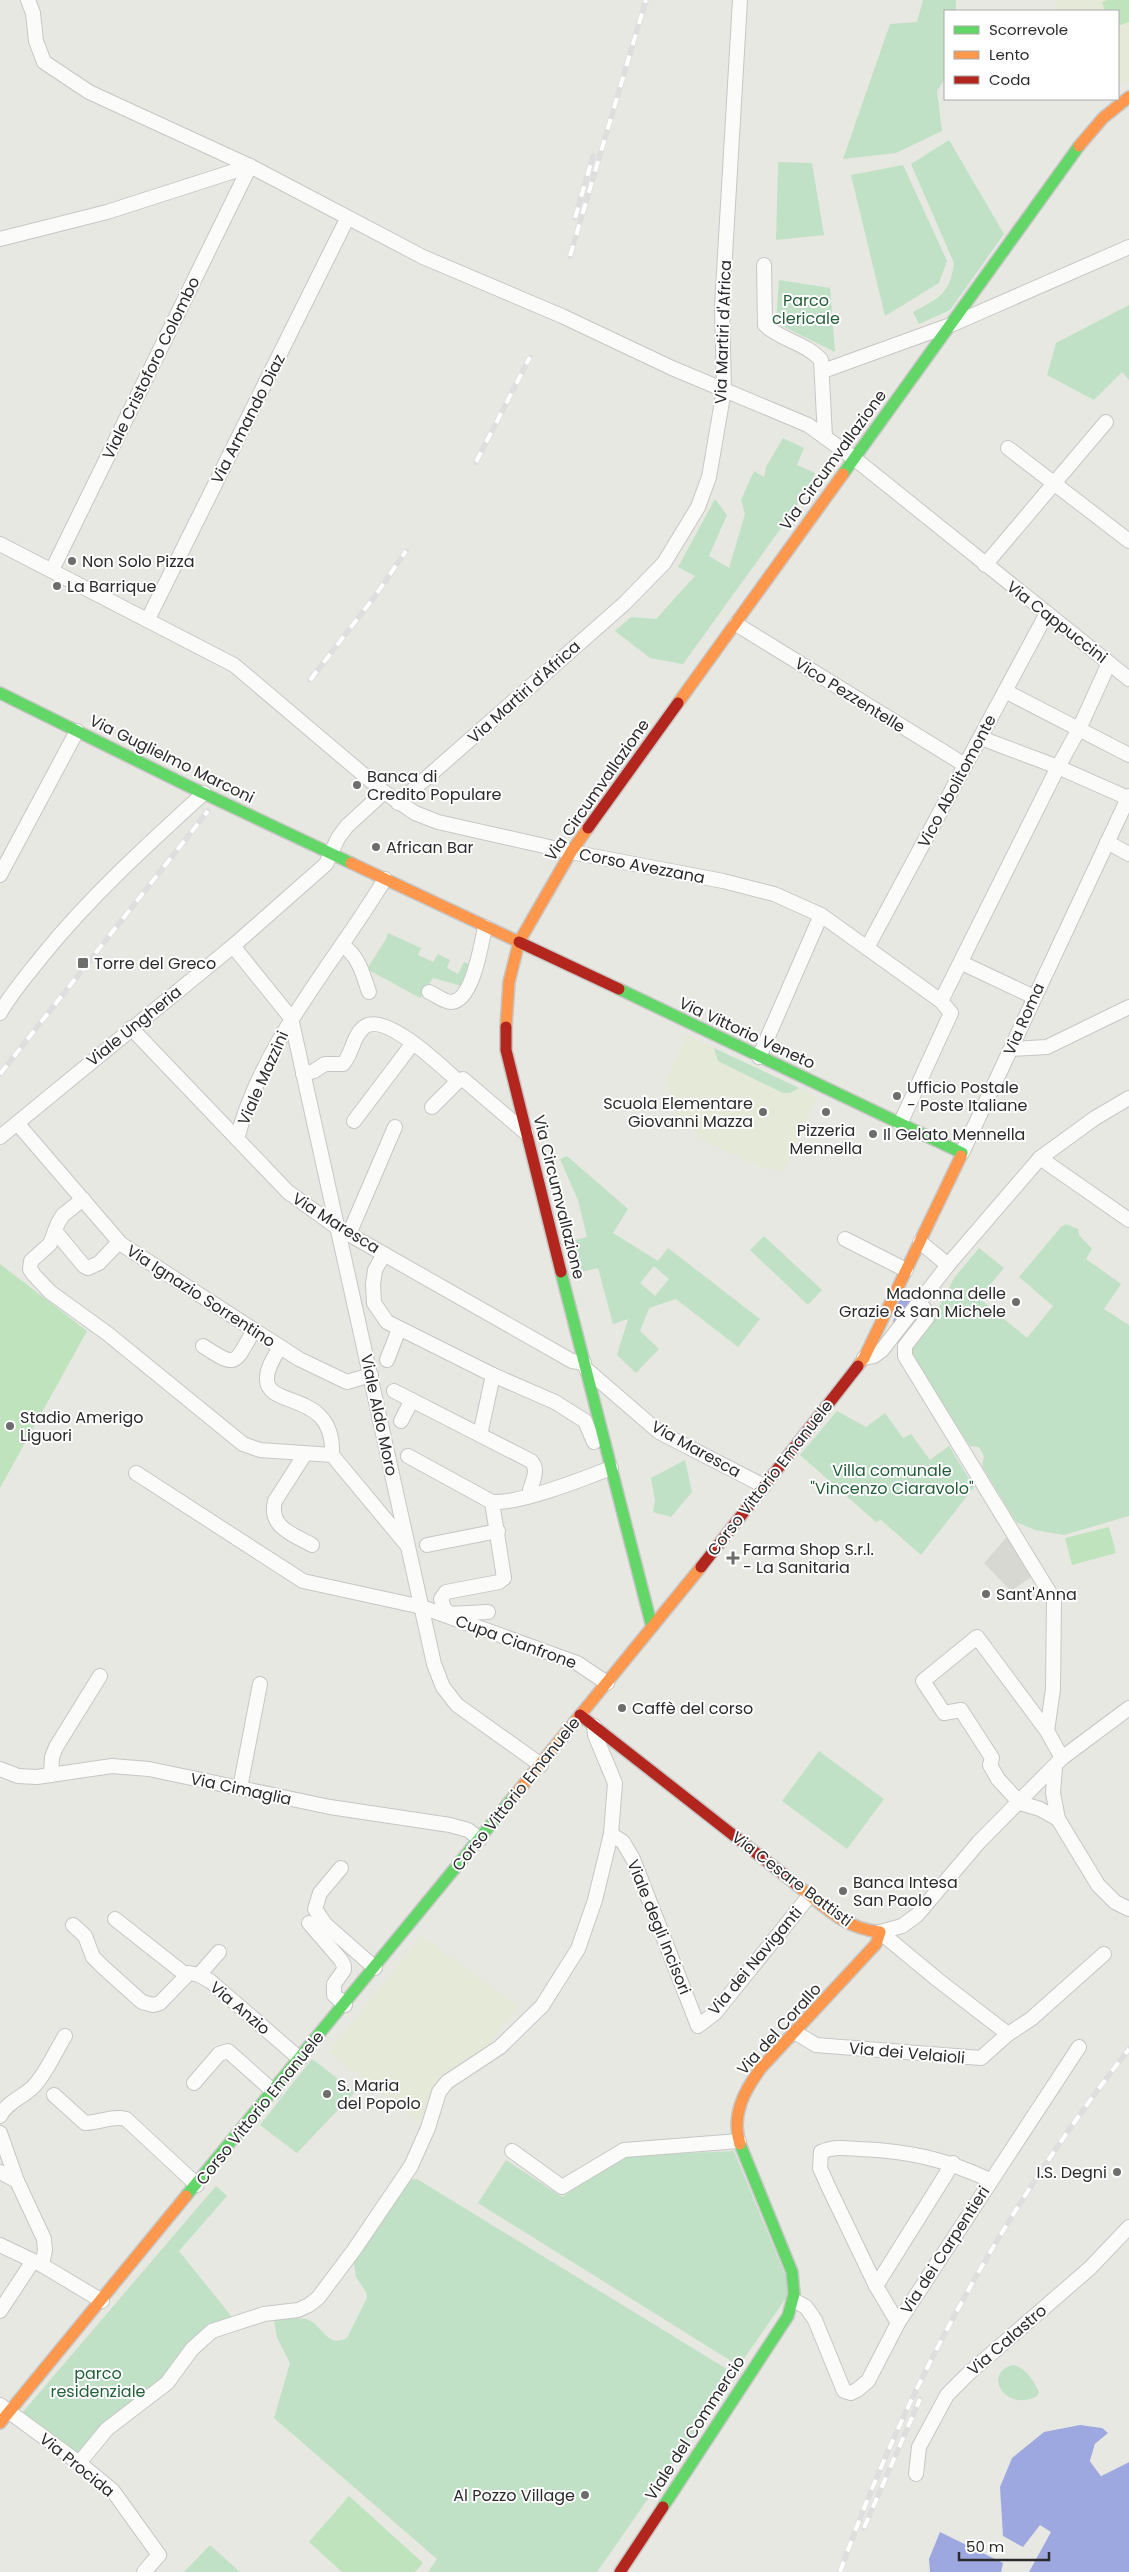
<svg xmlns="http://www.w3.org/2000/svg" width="1129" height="2572" font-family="Poppins,sans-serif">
  <rect width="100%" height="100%" fill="#e7e8e1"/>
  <g fill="#e5e9d8">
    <path d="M1054 0H1129V81L1118 84V11H1059Z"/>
    <path d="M687 1035 817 1097 783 1171 764 1168 702 1140 690 1126 675 1114 677 1108 666 1082Z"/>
    <path d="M422 1936 518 2007 491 2039 492 2043 448 2072 435 2085 422 2123 329 2052Z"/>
  </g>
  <g fill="#c0e1c6" fill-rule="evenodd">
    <path d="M923 0H956V11H945V79L937 91 942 131 896 153 843 159 890 24 917 22Z"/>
    <path d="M949 140 1004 234 950 310 919 324 913 312C939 298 950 294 954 263L911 164Z"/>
    <path d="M778 162 812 163 824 235 776 240Z"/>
    <path d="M903 165 947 261 939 283 885 316 851 175Z"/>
    <path d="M779 280 830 288 835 352 776 323Z"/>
    <path d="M1129 305V380L1122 372 1094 400 1047 375 1056 343Z"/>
    <path d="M783 438 804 448 797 465 815 473 807 492 683 664 650 658 615 631 631 617 656 619 695 576 678 567 715 499 727 515 709 556 729 568 745 514 741 500 754 471 764 477 766 467Z"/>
    <path d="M388 933 421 948 418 955 433 962 438 954 450 960 447 968 458 974 464 962 469 964 465 987 433 978 420 998 367 969 386 939Z"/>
    <path d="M714 1048 799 1088 790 1093H783L718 1061Z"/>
    <path d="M567 1156 628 1209 613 1233 658 1261 668 1248 760 1319 738 1347 676 1299 649 1308 640 1331 659 1349 636 1373 617 1355 628 1319 613 1324 598 1268 581 1272 571 1241 587 1237 578 1200 560 1159ZM654 1266 669 1279 655 1296 640 1283Z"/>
    <path d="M1066 1224 1078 1229 1079 1235 1092 1249 1086 1259 1121 1284 1104 1309 1129 1325V1516L1064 1535 1035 1530 1016 1522 982 1466 984 1456 979 1447 970 1446 911 1357 910 1349 936 1313 954 1278 979 1248 1004 1268 979 1298 1027 1338 1053 1306 1019 1277 1061 1227Z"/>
    <path d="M764 1236 822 1290 808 1305 750 1250Z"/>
    <path d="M837 1411 866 1427 885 1413 903 1438 911 1434 930 1460 949 1446 974 1487 921 1555 881 1520 876 1522 800 1455Z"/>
    <path d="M685 1460 692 1492 671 1517 653 1512 655 1501 651 1478Z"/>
    <path d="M819 1751 884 1799 847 1849 782 1801Z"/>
    <path d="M312 2059 355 2092 297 2153 260 2125Z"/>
    <path d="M734 2151 786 2277 788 2295 739 2366 478 2203 506 2160 562 2197 622 2156Z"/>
    <path d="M417 2179 735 2374 597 2572H428L437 2559 274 2418 290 2363 277 2338 274 2320C284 2319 297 2317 306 2319 322 2323 326 2349 347 2338L367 2298 366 2292 356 2277 353 2258 409 2180Z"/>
    <path d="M216 2186 227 2196 179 2251 232 2317 221 2322 166 2379 77 2456 22 2413Z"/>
    <path d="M1013 2365C1027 2368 1033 2381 1039 2392L1037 2396C1006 2413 981 2373 1013 2365Z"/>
    <path d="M210 2545 240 2572H184Z"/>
  </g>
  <g fill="#bfe4bd">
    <path d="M1107 0H1129V22L1118 26V11H1105L1102 2Z"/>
    <path d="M0 1264 87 1331 0 1488Z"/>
    <path d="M1109 1527 1116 1553 1072 1565 1065 1538Z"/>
    <path d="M349 2496 423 2563 415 2572H342L309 2542Z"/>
  </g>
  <path fill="#d7d8d2" d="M1013 1530 1038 1572 1011 1591 984 1563Z"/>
  <g fill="#9ea8e0">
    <path d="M901 1294 911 1301 894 1322H893Z"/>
    <path d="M1080 2425 1102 2428 1108 2433 1095 2444 1090 2461 1101 2476 1129 2462V2572H1029L1051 2532 1040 2525 1023 2547 1003 2536 1000 2487 1012 2458 1044 2432Z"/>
    <path d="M940 2532 1003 2563 1001 2572H930L929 2559Z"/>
  </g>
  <path fill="#e7e8e1" d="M1110 2432 1097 2446 1092 2460 1102 2473 1129 2459V2462L1101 2476 1090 2461 1095 2444Z"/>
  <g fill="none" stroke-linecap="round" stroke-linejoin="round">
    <defs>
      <g id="street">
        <path d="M28 0 33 13 36 41 44 62 89 92 250 166 423 257 562 316 672 368 808 425 855 459 1129 679"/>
        <path d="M0 239 107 212 250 166"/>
        <path d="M764 265 765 325C781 340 806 343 821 360L825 437"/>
        <path d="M823 371 953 324 1129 247"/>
        <path d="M1008 448 1129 541"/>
        <path d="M0 544 234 665 384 792 415 813 438 822 571 852 723 881 774 894 821 915 941 1001 951 1013 900 1124"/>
        <path d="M985 565 1106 422"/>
        <path d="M52 570 250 166"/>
        <path d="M148 619 347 219"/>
        <path d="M736 624 965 765"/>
        <path d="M1005 691 1129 755"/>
        <path d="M981 738 1058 767 1128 798"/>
        <path d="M398 803 625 603 664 563 698 507 709 477 724 390 722 306 740 0"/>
        <path d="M1107 842 1129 854"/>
        <path d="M0 875 77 731"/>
        <path d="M233 946 291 1018 434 1664 443 1687 457 1705 541 1765"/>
        <path d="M343 946C359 956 363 975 369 992"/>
        <path d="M867 948 1047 613"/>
        <path d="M962 963 1034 997"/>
        <path d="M429 992C436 995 444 1002 451 1002 473 1001 481 945 485 927"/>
        <path d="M941 1001 1058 767 1079 729 1109 663"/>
        <path d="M0 1013C12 992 28 974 43 955 91 896 147 845 204 793"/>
        <path d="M131 1028 288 1192 338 1228 572 1361 584 1363"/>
        <path d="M1011 1049 1047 1047 1129 1007"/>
        <path d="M759 1057 821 915"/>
        <path d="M303 1074 314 1071 325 1064H343C353 1053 352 1037 364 1027 385 1011 442 1067 458 1081"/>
        <path d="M432 1107 458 1081 463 1079 526 1133"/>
        <path d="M354 1121 413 1043"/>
        <path d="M17 1123 121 1244 299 1359 347 1382 371 1375"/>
        <path d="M0 1137 233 946 326 864 338 838 347 826 384 792"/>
        <path d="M237 1139C262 1042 334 964 385 879"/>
        <path d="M962 1153 1129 796"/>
        <path d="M1040 1158 1129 1220"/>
        <path d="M83 1199 63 1215 58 1223 50 1244 31 1261 30 1269 34 1275 50 1292 108 1334 243 1444 260 1450 332 1455 406 1544"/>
        <path d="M55 1231 84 1266 88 1268 99 1263 119 1242"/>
        <path d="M349 1234 395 1127"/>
        <path d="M845 1239 906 1270"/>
        <path d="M920 1242 948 1265"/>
        <path d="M384 1254 375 1270 373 1284 374 1303 387 1322 493 1375 555 1402 585 1421 594 1442"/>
        <path d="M919 1302 926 1311 927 1318 905 1346V1356L1054 1600 1053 1689 1047 1731"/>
        <path d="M203 1346C238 1369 234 1364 254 1330"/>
        <path d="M280 1347C275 1356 266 1369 267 1380 268 1409 335 1390 332 1455"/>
        <path d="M864 1358 874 1356 882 1350 948 1265 1040 1158 1095 1118 1129 1098"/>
        <path d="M387 1360 399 1329"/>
        <path d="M586 1369 659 1432 764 1486"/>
        <path d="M394 1391 531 1461C539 1469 533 1480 530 1490"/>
        <path d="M401 1421 412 1400"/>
        <path d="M480 1435 493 1375"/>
        <path d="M305 1454 275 1501C268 1527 294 1535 312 1545"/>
        <path d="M408 1456 492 1502C520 1504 583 1479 611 1468"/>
        <path d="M136 1473 303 1581 422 1607 577 1663 607 1683"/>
        <path d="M427 1545 498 1531"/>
        <path d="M488 1612 449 1614 444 1608 441 1599 446 1592 499 1582 504 1578 492 1502"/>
        <path d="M1055 1767 1053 1793 1058 1819 1098 1885 1115 1902 1129 1909"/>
        <path d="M0 1769 18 1776 37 1777 112 1766 149 1769 330 1807 450 1825 468 1830 480 1839"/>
        <path d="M51 1775 52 1757 56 1747 100 1676"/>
        <path d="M240 1788 260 1684"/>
        <path d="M1020 1803 998 1779 990 1765 992 1758 961 1710 944 1713 923 1681 977 1637 1047 1731 1062 1758"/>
        <path d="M1020 1803 1040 1809 1058 1819"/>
        <path d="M611 1834 623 1842 633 1859 698 2026 715 2013 810 1895"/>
        <path d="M341 1868 320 1893 315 1909 325 1924 375 1968"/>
        <path d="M115 1919 186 1975"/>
        <path d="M309 1923 341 1960 344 1966V1970L334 1984V1995L345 2005"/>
        <path d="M73 1925 85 1936 93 1957 103 1967 142 2002 153 2005 160 2003 189 1973 199 1975 210 1981 300 2059"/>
        <path d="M880 1932 902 1926 917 1915 979 1842 1062 1758 1129 1708"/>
        <path d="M880 1932 938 1980 1008 2034"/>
        <path d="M199 1975 219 1952"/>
        <path d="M796 2033 816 2045 981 2058 1008 2034 1031 2019 1104 1954"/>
        <path d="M194 2083 219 2054 228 2051 274 2092"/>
        <path d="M54 2095 85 2123C99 2123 113 2115 126 2119L197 2185"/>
        <path d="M0 2116C7 2102 23 2097 33 2087 46 2074 55 2052 65 2036"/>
        <path d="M0 2133 17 2181"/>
        <path d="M512 2151 562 2187 624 2150 739 2141"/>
        <path d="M0 2172 17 2181 44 2239 45 2250 42 2265"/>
        <path d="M0 2245 42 2265 102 2301"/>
        <path d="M876 2286 953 2163"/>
        <path d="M795 2301 806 2307 815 2320 844 2391 851 2393 857 2390 868 2381 898 2323 1079 2047"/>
        <path d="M0 2311 33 2261"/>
        <path d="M898 2323 876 2286 828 2186 820 2168 821 2152C834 2146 846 2148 859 2149 910 2151 944 2159 990 2180"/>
        <path d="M0 2405 79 2463 113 2491 159 2555 144 2572"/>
        <path d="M79 2463 107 2429 167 2383 192 2349 212 2331 264 2314 298 2310 309 2305 318 2298 354 2250 411 2166 428 2128 439 2092 447 2082 500 2047 542 2006 578 1949 595 1900 611 1834 615 1783 595 1735 594 1726"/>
        <path d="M916 2474 919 2447 947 2395 969 2373 1090 2268 1129 2227"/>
      </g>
      <g id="fast">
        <path d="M843 474 1079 146"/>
        <path d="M0 693 186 785 351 863"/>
        <path d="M619 989 962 1153 961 1156"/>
        <path d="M561 1272 652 1627"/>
        <path d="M186 2196 515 1795"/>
        <path d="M663 2507 788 2316 794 2294 792 2272 740 2144"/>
      </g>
      <g id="slow">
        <path d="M1079 146 1103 118 1129 97"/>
        <path d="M678 703 843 474"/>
        <path d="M351 863 519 942"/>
        <path d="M506 1027 509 982 519 942 571 852 588 828"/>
        <path d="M858 1366 864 1358 961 1156"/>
        <path d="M515 1795 701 1567"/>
        <path d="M740 2144C731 2115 744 2091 761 2068L876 1944 880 1932C843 1928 825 1907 797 1885"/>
        <path d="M0 2423 186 2196"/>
      </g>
      <g id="jam">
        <path d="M588 828 678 703"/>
        <path d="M519 942 619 989"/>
        <path d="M506 1027V1050L561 1272"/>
        <path d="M701 1567 858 1366"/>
        <path d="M580 1715 797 1885"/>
        <path d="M620 2572 663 2507"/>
      </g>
    </defs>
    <use href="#street" stroke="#c7c6c6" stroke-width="16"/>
    <use href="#fast" stroke="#c7c6c6" stroke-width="14"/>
    <use href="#slow" stroke="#c7c6c6" stroke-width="14"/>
    <use href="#jam" stroke="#c7c6c6" stroke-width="14"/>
    <use href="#street" stroke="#fbfcfa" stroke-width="14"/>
    <use href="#fast" stroke="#63d668" stroke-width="11"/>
    <use href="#slow" stroke="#ff974d" stroke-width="11"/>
    <use href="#jam" stroke="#b3261e" stroke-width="11"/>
    <defs>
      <g id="rail">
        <path d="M575 218 593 156"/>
        <path d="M570 256 646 0"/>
        <path d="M476 462 530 357"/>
        <path d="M310 680 375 596 406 551"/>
        <path d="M0 1074 208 811"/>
        <path d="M864 2528 920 2399"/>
        <path d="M840 2572C907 2384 1006 2206 1129 2049"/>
      </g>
    </defs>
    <use href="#rail" stroke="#dedede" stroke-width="5.5"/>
    <use href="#rail" stroke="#fff" stroke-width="4" stroke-dasharray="11" stroke-linecap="butt"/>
  </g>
  <g fill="#6d6d6b" stroke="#fff" stroke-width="2">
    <circle cx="72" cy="561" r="5"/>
    <circle cx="57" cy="586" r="5"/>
    <circle cx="357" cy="785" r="5"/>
    <circle cx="376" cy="847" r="5"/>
    <rect x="77" y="957" width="12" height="12" rx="2.5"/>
    <circle cx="897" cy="1096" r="5"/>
    <circle cx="763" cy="1112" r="5"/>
    <circle cx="826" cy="1112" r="5"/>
    <circle cx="873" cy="1134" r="5"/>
    <circle cx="1016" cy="1302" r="5"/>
    <circle cx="10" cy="1426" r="5"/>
    <path d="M730.5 1550.5h5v5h5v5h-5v5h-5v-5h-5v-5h5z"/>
    <circle cx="986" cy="1594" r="5"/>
    <circle cx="622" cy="1708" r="5"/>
    <circle cx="843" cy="1891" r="5"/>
    <circle cx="327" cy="2094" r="5"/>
    <circle cx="1117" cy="2172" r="5"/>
    <circle cx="585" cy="2495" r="5"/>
  </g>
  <g text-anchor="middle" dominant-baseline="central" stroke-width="4" stroke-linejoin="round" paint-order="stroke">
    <g font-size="16" fill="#235f39" stroke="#fff">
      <text x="806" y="300">Parco<tspan x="806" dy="18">clericale</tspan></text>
      <text x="892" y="1470">Villa comunale<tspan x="892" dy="18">"Vincenzo Ciaravolo"</tspan></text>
      <text x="98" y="2373">parco<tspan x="98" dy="18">residenziale</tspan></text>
    </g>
    <g font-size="16" fill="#2b2b2b" stroke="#fff">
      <text transform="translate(723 332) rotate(-88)">Via Martiri d'Africa</text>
      <text transform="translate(151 368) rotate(-64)">Viale Cristoforo Colombo</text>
      <text transform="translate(248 419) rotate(-63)">Via Armando Diaz</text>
      <text transform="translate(833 460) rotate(-54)">Via Circumvallazione</text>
      <text transform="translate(1057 622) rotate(38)">Via Cappuccini</text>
      <text transform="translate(524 692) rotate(-42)">Via Martiri d'Africa</text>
      <text transform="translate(850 695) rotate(32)">Vico Pezzentelle</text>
      <text transform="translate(172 759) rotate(26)">Via Guglielmo Marconi</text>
      <text transform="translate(957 781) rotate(-62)">Vico Abolitomonte</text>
      <text transform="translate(597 790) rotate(-55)">Via Circumvallazione</text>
      <text transform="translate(642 866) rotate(11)">Corso Avezzana</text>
      <text transform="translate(1024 1019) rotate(-66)">Via Roma</text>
      <text transform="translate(134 1026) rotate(-39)">Viale Ungheria</text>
      <text transform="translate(747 1033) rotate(25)">Via Vittorio Veneto</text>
      <text transform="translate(263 1078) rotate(-66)">Viale Mazzini</text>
      <text transform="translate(559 1197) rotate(76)">Via Circumvallazione</text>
      <text transform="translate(336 1223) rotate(32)">Via Maresca</text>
      <text transform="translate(201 1296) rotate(33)">Via Ignazio Sorrentino</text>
      <text transform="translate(379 1415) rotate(78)">Viale Aldo Moro</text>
      <text transform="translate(696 1449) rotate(29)">Via Maresca</text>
      <text transform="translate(770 1478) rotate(-52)">Corso Vittorio Emanuele</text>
      <text transform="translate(516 1642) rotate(20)">Cupa Cianfrone</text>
      <text transform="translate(241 1789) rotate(12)">Via Cimaglia</text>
      <text transform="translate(516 1794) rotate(-51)">Corso Vittorio Emanuele</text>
      <text transform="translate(792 1879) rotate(37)">Via Cesare Battisti</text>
      <text transform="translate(659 1927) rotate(68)">Viale degli Incisori</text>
      <text transform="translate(755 1961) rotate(-50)">Via dei Naviganti</text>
      <text transform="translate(240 2008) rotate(40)">Via Anzio</text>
      <text transform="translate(779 2029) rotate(-48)">Via del Corallo</text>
      <text transform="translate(907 2053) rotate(5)">Via dei Velaioli</text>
      <text transform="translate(260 2108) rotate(-51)">Corso Vittorio Emanuele</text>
      <text transform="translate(945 2250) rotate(-57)">Via dei Carpentieri</text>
      <text transform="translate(1007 2340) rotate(-41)">Via Calastro</text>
      <text transform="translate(695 2428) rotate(-57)">Viale del Commercio</text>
      <text transform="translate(77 2465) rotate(39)">Via Procida</text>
    </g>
    <g font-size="16" fill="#2b2b2b" stroke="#fff" text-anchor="start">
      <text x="82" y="561">Non Solo Pizza</text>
      <text x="67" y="586">La Barrique</text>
      <text x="367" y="776">Banca di<tspan x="367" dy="18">Credito Populare</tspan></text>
      <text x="386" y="847">African Bar</text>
      <text x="94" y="963">Torre del Greco</text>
      <text x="907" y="1087">Ufficio Postale<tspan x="907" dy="18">- Poste Italiane</tspan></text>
      <text x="753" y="1103" text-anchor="end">Scuola Elementare<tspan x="753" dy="18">Giovanni Mazza</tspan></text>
      <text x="826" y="1130" text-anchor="middle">Pizzeria<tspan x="826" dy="18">Mennella</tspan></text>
      <text x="883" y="1134">Il Gelato Mennella</text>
      <text x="1006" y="1293" text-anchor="end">Madonna delle<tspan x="1006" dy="18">Grazie &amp; San Michele</tspan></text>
      <text x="20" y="1417">Stadio Amerigo<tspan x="20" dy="18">Liguori</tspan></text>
      <text x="743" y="1549">Farma Shop S.r.l.<tspan x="743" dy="18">- La Sanitaria</tspan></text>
      <text x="996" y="1594">Sant'Anna</text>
      <text x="632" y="1708">Caffè del corso</text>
      <text x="853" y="1882">Banca Intesa<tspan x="853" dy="18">San Paolo</tspan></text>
      <text x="337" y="2085">S. Maria<tspan x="337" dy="18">del Popolo</tspan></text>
      <text x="1107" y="2172" text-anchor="end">I.S. Degni</text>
      <text x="575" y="2495" text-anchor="end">Al Pozzo Village</text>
    </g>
  </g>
  <rect x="944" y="10" width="175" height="90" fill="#ffffff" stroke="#aaaaaa"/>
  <rect x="954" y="26" width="25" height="8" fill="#63d668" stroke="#aaaaaa"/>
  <text x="989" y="35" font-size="15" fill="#2b2b2b">Scorrevole</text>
  <rect x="954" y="51" width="25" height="8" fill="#ff974d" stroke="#aaaaaa"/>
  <text x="989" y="60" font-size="15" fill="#2b2b2b">Lento</text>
  <rect x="954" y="76" width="25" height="8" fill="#b3261e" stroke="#aaaaaa"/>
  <text x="989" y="85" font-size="15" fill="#2b2b2b">Coda</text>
  <path d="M959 2552v8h90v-8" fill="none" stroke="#2b2b2b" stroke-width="2.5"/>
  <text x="966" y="2552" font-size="15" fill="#2b2b2b" stroke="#ffffff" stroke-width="4" paint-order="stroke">50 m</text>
</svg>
